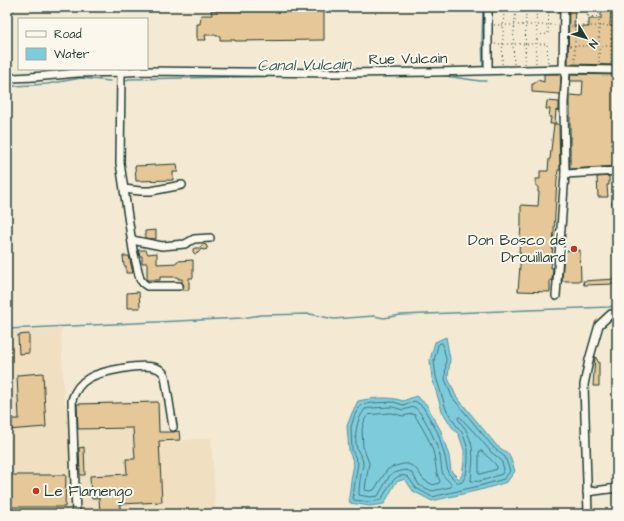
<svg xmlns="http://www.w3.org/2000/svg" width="624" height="521" font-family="'Architects Daughter',sans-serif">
  <rect width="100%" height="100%" fill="#f4e9d3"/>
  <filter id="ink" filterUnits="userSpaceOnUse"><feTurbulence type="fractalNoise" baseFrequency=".025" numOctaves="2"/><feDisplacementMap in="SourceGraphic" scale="8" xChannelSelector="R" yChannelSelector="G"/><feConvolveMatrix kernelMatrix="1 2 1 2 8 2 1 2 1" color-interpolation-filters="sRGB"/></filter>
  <g filter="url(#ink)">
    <path fill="#f0dfc1" d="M61 329 64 403 159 400 161 442 211 438 216 514H7V338L13 331Z"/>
    <path fill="#7ecbdc" stroke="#589299" d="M446 337 450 359 448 378 456 396 497 446 509 454 515 471 507 482 484 489 432 501 413 491 405 479 396 482 384 504 370 506 350 503 349 498 351 480 354 464 349 451 347 426 352 413 358 401C373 398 389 396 403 401L416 396 426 404 441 431 449 456 451 471 459 479 462 475 464 461V450L459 435 452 427 442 411 432 378 430 360 435 342Z"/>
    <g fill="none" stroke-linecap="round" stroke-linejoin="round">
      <g stroke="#457677" stroke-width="1">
        <path d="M442 343 443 345 446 359 445 379 452 397 494 448 505 457 510 471 504 479 483 485 432 497 416 488 408 477C394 470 387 491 381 500L370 502 354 500 353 498 355 481 358 463 352 450 351 427 355 414 361 405 371 403 394 402 403 405 415 401 423 407 438 433 445 457 448 473 457 482 459 483 462 482 466 475 468 462V449L463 434 456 425 446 409 436 377 434 361 438 345Z"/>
        <path d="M393 407 403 410 414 407C424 413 437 444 440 456 441 462 441 469 443 475 445 478 449 481 451 484V487L432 491 419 485 412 473 409 471 405 470 394 473 390 475 378 496 370 497 359 495C359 488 360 480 361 473 362 470 363 467 363 463 363 458 359 454 357 449 354 436 356 420 365 409L372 408Z"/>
        <path d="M392 413 403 416 412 414H414C421 426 429 438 433 451 436 461 435 472 440 481L439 483 433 485 424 480 417 470 414 467 408 464H403L392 467 387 470 374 490 369 491 365 490 366 482 369 463 363 447 362 429 365 419 368 415Z"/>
        <path d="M460 417 482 441 491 452 501 460 504 469 502 474C492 477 480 483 471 481 472 463 476 450 467 432 465 427 461 424 458 419V418Z"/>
        <path d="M480 451H482C487 457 495 462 497 467V469L481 474H479V453Z"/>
      </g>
      <g stroke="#589299" stroke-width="1.5">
        <path d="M483 7 482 40 483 66"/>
        <path d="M439 75 480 81H486"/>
        <path d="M124 81 129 79 288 76"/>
        <path d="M7 84 15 86 47 84 81 78 110 81"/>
        <path d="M7 329 242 318 261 315 310 314 334 319 374 316 384 318 401 315 609 307 617 305"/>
      </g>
      <path stroke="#7ecbdc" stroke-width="10" d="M7 10 11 7"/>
    </g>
    <g fill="#e5c798" stroke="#1f3d34">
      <path d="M569 7H575L574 27H589V19H601V12H602V7H611L610 26H617V36H615V47H617V65L568 64Z"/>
      <path d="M211 10H324V40L235 41V40H220V36H216V35H205L206 40H197V24H200L201 15H212Z"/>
      <path d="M339 62H353L352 68H339Z"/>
      <path d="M544 74H561L560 94 532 92V84H534L536 81 538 80 544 82Z"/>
      <path d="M571 74 617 75V166L570 169V95L582 96 583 81H570Z"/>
      <path d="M547 101 559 102V111L556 110 555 124H550L551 117H549L550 109H546Z"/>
      <path d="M554 124H559L560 170H558L557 180 554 231 551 268H553L552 280H550V292L518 291 521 253H519L521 224V205L538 206 539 192H538V186H536V179H540V171H548L549 159H550Z"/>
      <path d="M177 164 178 172H173V180L136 181 135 166Z"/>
      <path d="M609 176V185H607L608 197H598L597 177Z"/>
      <path d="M617 201V229H614L612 202Z"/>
      <path d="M156 230V239L145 238V231Z"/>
      <path d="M203 244 206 245 207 246V249L204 250 201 249 198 253 195 254 193 252V249L195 248H200Z"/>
      <path d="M138 250H146L148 254 157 253V264L177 263V261L193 260V278H189V290H182L184 286 182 282V279H178V277H160V280H147V263H142V256H140Z"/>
      <path d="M580 250 581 281H562L564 251Z"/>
      <path d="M123 256H129L133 273H126V266H124Z"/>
      <path d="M615 279V284L584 285 583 281Z"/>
      <path d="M139 292 140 308H127V293Z"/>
      <path d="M29 334V353L19 354 18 335Z"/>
      <path d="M595 356 599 363V386H593Z"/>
      <path d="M43 373 46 427 7 430V419H19L17 375Z"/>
      <path d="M158 402 159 432H173L179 431 180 440 159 441 162 502 120 504V514H100L99 498H91L90 476 127 474 126 459H135L133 428 78 429 77 404Z"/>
      <path d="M84 447 85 475H80L79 448Z"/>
      <path d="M7 475H66L65 507H7Z"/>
    </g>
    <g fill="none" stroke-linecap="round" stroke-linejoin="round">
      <defs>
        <g id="minor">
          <path d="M488 70V7"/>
          <path d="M121 73 120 163 133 250 140 279 143 283 147 286H179"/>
          <path d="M7 78C31 78 55 75 78 73 100 72 122 73 143 71L337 73 434 72 563 69 617 70"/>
          <path d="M565 174 617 171"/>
          <path d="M124 189 140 191H151L182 185"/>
          <path d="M132 240 162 246 185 244 194 239 210 238"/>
          <path d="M556 296 565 174 564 103 566 72 563 69 564 7"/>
          <path d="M587 492 617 488"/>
          <path d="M76 514 72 400C75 390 80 383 89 378 102 371 142 363 156 368 161 369 163 372 165 376L173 427"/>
          <path d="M588 514 584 385 589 360 599 325 611 314H617"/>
        </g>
      </defs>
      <use href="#minor" stroke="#1f3d34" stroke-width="10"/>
      <g stroke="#1f3d34" stroke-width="1" stroke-dasharray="1 3" stroke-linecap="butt">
        <path d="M536 7 537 35 548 34 549 7"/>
        <path d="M587 7 588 26"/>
        <path d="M588 16 599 17"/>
        <path d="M494 25H557"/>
        <path d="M571 26H617"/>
        <path d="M537 35V44H547L548 63"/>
        <path d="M612 38H617"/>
        <path d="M495 44H537"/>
        <path d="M570 46H617"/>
        <path d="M575 62V7"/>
        <path d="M599 62V7"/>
        <path d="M536 63V45"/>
        <path d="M611 63V7"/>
        <path d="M502 64 504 7"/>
        <path d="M514 64 513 44 516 7"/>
        <path d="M525 64 526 7"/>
      </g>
      <use href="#minor" stroke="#fbf7ec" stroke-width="7"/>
    </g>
  </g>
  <g fill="#c8321e" stroke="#fbf7ec" stroke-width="1.5">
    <circle cx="574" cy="249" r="4"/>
    <circle cx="36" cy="491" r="4"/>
  </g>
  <g text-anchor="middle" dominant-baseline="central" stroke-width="4" stroke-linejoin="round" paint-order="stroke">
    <g font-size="15" fill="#1f3d34" stroke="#fbf7ec">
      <text transform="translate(408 59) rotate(-1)">Rue Vulcain</text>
    </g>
    <g font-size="15" fill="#1f3d34" stroke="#fbf7ec" text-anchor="end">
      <text x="566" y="240">Don Bosco de<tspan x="566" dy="17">Drouillard</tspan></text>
      <text x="44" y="491" text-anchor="start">Le Flamengo</text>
    </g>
    <g font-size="16" font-style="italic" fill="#37605e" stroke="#fbf7ec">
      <text transform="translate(304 65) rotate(-1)">Canal Vulcain</text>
    </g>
  </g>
  <rect width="624" height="521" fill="none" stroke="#fbf7ec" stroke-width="24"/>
  <rect x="12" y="12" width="600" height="497" fill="none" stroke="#1f3d34" stroke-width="1.5" filter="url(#ink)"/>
  <rect x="18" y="18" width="130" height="52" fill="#fbf7ec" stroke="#a3ada2"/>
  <rect x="26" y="31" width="20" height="6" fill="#fbf7ec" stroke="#a3ada2"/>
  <text x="54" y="38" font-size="12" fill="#1f3d34">Road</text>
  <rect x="26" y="48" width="20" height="12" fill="#7ecbdc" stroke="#a3ada2"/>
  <text x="54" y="58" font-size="12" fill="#1f3d34">Water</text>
  <g transform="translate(586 38) rotate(128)" stroke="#fbf7ec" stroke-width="3" paint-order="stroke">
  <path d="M0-3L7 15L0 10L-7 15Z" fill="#1f3d34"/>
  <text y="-6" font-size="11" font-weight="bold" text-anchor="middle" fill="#1f3d34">N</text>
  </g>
</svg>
